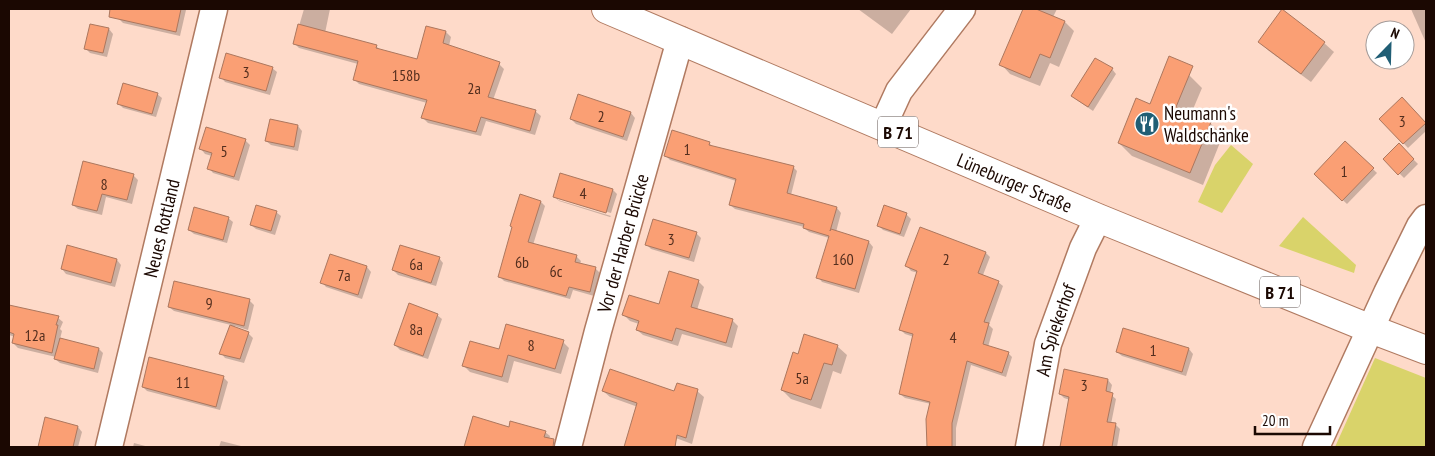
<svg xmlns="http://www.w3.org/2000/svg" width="1435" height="456" font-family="'PT Sans Narrow',sans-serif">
  <rect width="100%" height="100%" fill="#fedac9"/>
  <g fill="#d9d36a">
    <path d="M1231 145 1253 164 1222 213 1198 202 1215 165Z"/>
    <path d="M1303 217 1356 265 1354 273 1279 246Z"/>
    <path d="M1375 358 1426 378V447H1335Z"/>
  </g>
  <g fill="#0003">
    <path d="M121 9H185L186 10 180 36 123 23 118 18Z"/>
    <path d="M304 9H330L325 33 376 46 380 50 418 61 427 27 446 32 451 37 449 46 499 64 504 69 493 100 535 111 541 116 535 135 486 121 481 136 428 123 423 118 427 103 359 84 354 79 358 64 299 48 294 43Z"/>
    <path d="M858 9H911L892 34Z"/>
    <path d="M1024 9H1057L1053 17 1065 22 1074 31 1059 67 1050 63 1040 86 1010 74 1001 64Z"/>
    <path d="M1411 9H1426V43Z"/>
    <path d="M1282 11 1324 43 1334 52 1311 82 1269 51 1260 42Z"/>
    <path d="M109 29 113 34 107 57 90 53 85 48Z"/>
    <path d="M272 68 277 72 270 95 225 82 221 77Z"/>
    <path d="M1112 69 1116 74 1093 111 1077 100 1072 96Z"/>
    <path d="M1189 75 1202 88 1191 114 1210 123 1223 135 1203 185 1132 156 1119 143 1151 105Z"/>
    <path d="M157 94 162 98 156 117 123 108 118 103Z"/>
    <path d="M579 95 631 113 635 118 627 141 576 124 571 119Z"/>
    <path d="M1402 99 1426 124V131L1408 148 1381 119Z"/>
    <path d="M271 120 298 126 302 131 298 151 271 145 266 141Z"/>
    <path d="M245 140 250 145 239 181 213 173 209 168 212 156 205 154 201 149Z"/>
    <path d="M1345 142 1377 173 1347 204 1315 174Z"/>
    <path d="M709 143 713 147 793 167 797 171 791 195 837 208 841 213 836 232 869 242 873 247 859 293 822 282 818 277 829 238 809 232 804 228V227L735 209 730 205 736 181 670 160 665 155Z"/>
    <path d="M1399 145 1418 164 1404 178 1385 159Z"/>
    <path d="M133 175 138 180 132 204 106 197 102 215 78 209 73 205Z"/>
    <path d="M613 190 617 194 611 213 558 197V200L611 216 610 217 559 201 554 196Z"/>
    <path d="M541 202 545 206 533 245 576 256 581 261 580 264 595 268 600 273 594 296 573 290 570 299 504 281 500 277Z"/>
    <path d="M276 212 281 216 275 235 256 229 251 225Z"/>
    <path d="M906 214 911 219 904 237 883 230 878 225Z"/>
    <path d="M228 218 233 222 227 243 194 234 189 230Z"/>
    <path d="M696 233 701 238 694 262 651 249 647 245Z"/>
    <path d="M986 253 990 257 983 275 998 282 1003 286 989 325 993 329 988 347 1008 353 1012 357 1006 377 971 365 956 428V447H928L927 419 931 404 905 398 900 394 914 337 905 334 900 329 918 273 911 271 907 266Z"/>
    <path d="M331 255 367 267 371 272 362 299 326 287 322 282Z"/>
    <path d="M439 258 443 263 436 286 398 275 393 270Z"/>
    <path d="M117 260 121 265 115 287 66 274 62 269Z"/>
    <path d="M698 281 704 287 697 310 732 320 738 326 732 348 682 334 678 346 643 335 637 330 639 324 630 321 624 315 660 306Z"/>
    <path d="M249 300 254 305 248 330 235 326 234 328 248 333 253 338 244 363 225 358 221 353 231 325 174 311 169 307Z"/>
    <path d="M9 306 58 318 63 322 60 329 62 331 60 339 99 349 103 353 98 373 60 363 55 359 56 357 18 348 13 343 15 337 9 335Z"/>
    <path d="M437 315 442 319 428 359 400 350 395 345Z"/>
    <path d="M1124 330 1189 349 1193 354 1186 376 1122 356 1117 352Z"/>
    <path d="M563 342 569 348 561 374 514 361 508 383 470 372 464 366 500 351Z"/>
    <path d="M837 346 847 355 841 374 833 371 821 409 791 399 782 390 799 355Z"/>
    <path d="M223 377 228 382 220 410 147 391 143 387Z"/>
    <path d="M1108 380 1112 385 1110 394 1116 399 1111 424 1116 425 1120 429 1117 447H1061L1070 400 1064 398 1060 394Z"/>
    <path d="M603 391 675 393 697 391 704 397 692 444 662 433 658 447H625L638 407 610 397Z"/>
    <path d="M473 418 509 428 545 432 550 436 547 447H465Z"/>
    <path d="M78 427 82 432 78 447H45Z"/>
    <path d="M221 441 245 447H219Z"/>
    <path d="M134 443 149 447H133Z"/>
  </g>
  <g fill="#fa9f74" stroke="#ac775e">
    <path d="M110 9H181L176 32 109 17Z"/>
    <path d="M1023 9H1036L1065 21 1050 58 1040 54 1030 78 999 65Z"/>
    <path d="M1282 9 1325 42 1301 74 1258 42Z"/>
    <path d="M90 24 109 28 103 53 84 49Z"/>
    <path d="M298 24 377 45 376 48 417 59 426 26 446 31 443 43 500 62 488 97 536 110 530 131 481 117 476 132 421 118 427 100 353 80 358 61 293 44Z"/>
    <path d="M226 53 273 67 266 91 219 78Z"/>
    <path d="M1169 56 1193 66 1176 107 1211 122 1190 173 1118 143 1136 98 1150 104Z"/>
    <path d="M1095 58 1113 68 1088 107 1071 96Z"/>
    <path d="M123 83 158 93 152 114 117 104Z"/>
    <path d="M578 94 631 112 623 137 570 119Z"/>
    <path d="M1402 97 1426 123 1403 144 1379 119Z"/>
    <path d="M270 119 298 125 294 147 265 141Z"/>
    <path d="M206 127 246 139 234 177 207 169 212 153 199 149Z"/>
    <path d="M672 130 710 142 709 145 794 166 787 193 837 207 830 231 831 229 869 241 855 289 816 278 829 236 803 228 804 224 729 205 736 179 664 156Z"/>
    <path d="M1345 141 1374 168 1342 201 1314 174Z"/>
    <path d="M1399 143 1414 159 1398 175 1383 159Z"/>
    <path d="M83 161 134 174 127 200 102 194 97 211 72 205Z"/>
    <path d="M560 173 613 189 606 213 553 197Z"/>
    <path d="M520 194 541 201 528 242 577 255 575 262 596 267 590 292 569 287 566 296 498 277 512 227 510 226Z"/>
    <path d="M256 205 277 211 271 231 250 225Z"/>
    <path d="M884 205 907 213 900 234 877 226Z"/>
    <path d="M194 207 229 217 223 240 188 230Z"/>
    <path d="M653 219 697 232 689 258 645 245Z"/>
    <path d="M920 227 986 252 978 273 999 281 984 322 989 323 983 344 1009 352 1002 373 967 361 952 423V447H927L926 419 930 402 899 394 913 334 899 330 917 271 905 266Z"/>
    <path d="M67 245 117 259 111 283 61 269Z"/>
    <path d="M400 245 440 257 431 283 392 270Z"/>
    <path d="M330 254 367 266 358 295 320 283Z"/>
    <path d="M669 271 699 280 691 307 733 319 726 343 676 328 672 341 636 330 639 321 622 315 629 295 659 304Z"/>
    <path d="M174 281 250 299 244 326 168 307Z"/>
    <path d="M409 303 438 314 423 356 394 345Z"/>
    <path d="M9 305 59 316 56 325H58L52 353 12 343 14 334 9 332Z"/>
    <path d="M506 324 564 340 555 369 508 355 502 377 462 366 470 341 499 349Z"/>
    <path d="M230 325 249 332 240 359 219 354Z"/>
    <path d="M1123 328 1189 348 1182 372 1116 352Z"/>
    <path d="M804 334 838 345 832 365 824 363 811 400 781 390 793 352 798 354Z"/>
    <path d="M60 338 99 348 94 369 54 359Z"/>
    <path d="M149 357 224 376 216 407 142 387Z"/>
    <path d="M610 369 674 391 677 383 698 389 686 438 677 435 675 447H624L637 403 602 391Z"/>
    <path d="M1064 369 1108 379 1106 391 1113 393 1107 422 1116 423 1112 447H1060L1069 397 1059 394Z"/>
    <path d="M473 416 509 427 510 421 546 431 544 437 554 439 553 447H464Z"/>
    <path d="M45 417 78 426 73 447H38Z"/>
  </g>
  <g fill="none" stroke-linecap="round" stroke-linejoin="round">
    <defs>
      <g id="minor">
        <path d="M883 126 899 91 962 9"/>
        <path id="s1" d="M109 447 214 9"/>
        <path id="s2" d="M568 447 598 331 680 40"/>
        <path id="s3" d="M1029 447 1048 344 1083 248 1098 218"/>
        <path d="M1316 447 1387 293 1420 226 1426 218"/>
      </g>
      <g id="primary">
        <path id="s4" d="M606 9 1098 218 1371 329 1426 350"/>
      </g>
    </defs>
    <use href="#minor" stroke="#b07a61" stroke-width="29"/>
    <use href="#primary" stroke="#b07a61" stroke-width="30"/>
    <use href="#minor" stroke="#fff" stroke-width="26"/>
    <use href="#primary" stroke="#fff" stroke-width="28"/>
  </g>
  <defs>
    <symbol id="restaurant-disc" viewBox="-11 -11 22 22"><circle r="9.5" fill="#205e75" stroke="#fff"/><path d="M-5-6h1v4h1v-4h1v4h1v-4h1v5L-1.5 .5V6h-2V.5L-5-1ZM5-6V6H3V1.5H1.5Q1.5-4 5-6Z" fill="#fff"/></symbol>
  </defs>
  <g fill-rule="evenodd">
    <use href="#restaurant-disc" x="1133" y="110" width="28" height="28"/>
  </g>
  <g text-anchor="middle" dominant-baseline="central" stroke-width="5" stroke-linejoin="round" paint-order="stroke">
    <g font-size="16" fill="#532e1e">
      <text x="246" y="72">3</text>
      <text x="406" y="75">158b</text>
      <text x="474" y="88">2a</text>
      <text x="601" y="116">2</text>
      <text x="1402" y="121">3</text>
      <text x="687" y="149">1</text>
      <text x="224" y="151">5</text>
      <text x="1344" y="171">1</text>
      <text x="104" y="184">8</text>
      <text x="583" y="193">4</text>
      <text x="671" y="239">3</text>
      <text x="843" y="259">160</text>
      <text x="946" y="259">2</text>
      <text x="522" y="262">6b</text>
      <text x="416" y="264">6a</text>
      <text x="556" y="271">6c</text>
      <text x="344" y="275">7a</text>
      <text x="209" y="303">9</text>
      <text x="416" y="329">8a</text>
      <text x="35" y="335">12a</text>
      <text x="953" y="337">4</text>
      <text x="531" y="345">8</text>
      <text x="1153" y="350">1</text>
      <text x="802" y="378">5a</text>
      <text x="183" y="382">11</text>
      <text x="1084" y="385">3</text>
    </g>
    <g fill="#fff" stroke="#5f524e" stroke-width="1">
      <rect x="878" y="116.5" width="40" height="31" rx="4"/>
      <rect x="1260" y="276.5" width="40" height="31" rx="4"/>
    </g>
    <g font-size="18" font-weight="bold" fill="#1b0802">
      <text x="898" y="132">B 71</text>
      <text x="1280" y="292">B 71</text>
    </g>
    <g font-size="19" fill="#1b0802" stroke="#fff" text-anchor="start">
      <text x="1164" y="113">Neumann's<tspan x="1164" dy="22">Waldschänke</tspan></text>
    </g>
    <g font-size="19" fill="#1b0802" stroke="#fff">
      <text stroke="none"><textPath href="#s4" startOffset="444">Lüneburger Straße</textPath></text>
      <text stroke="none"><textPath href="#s1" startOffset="225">Neues Rottland</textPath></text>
      <text stroke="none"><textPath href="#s2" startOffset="211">Vor der Harber Brücke</textPath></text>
      <text stroke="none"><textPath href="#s3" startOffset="120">Am Spiekerhof</textPath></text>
    </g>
  </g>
  <rect width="1435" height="456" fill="none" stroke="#1b0802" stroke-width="20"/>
  <g transform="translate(1390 45) rotate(23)"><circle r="24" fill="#ffffff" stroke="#a49c9a"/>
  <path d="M0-4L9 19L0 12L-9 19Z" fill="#205e75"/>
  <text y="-8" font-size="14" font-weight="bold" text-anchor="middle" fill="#1b0802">N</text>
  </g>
  <path d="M1255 426v8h75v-8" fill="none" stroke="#1b0802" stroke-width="2.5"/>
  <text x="1262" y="426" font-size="15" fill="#1b0802" stroke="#ffffff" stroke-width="4" paint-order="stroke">20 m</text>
</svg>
